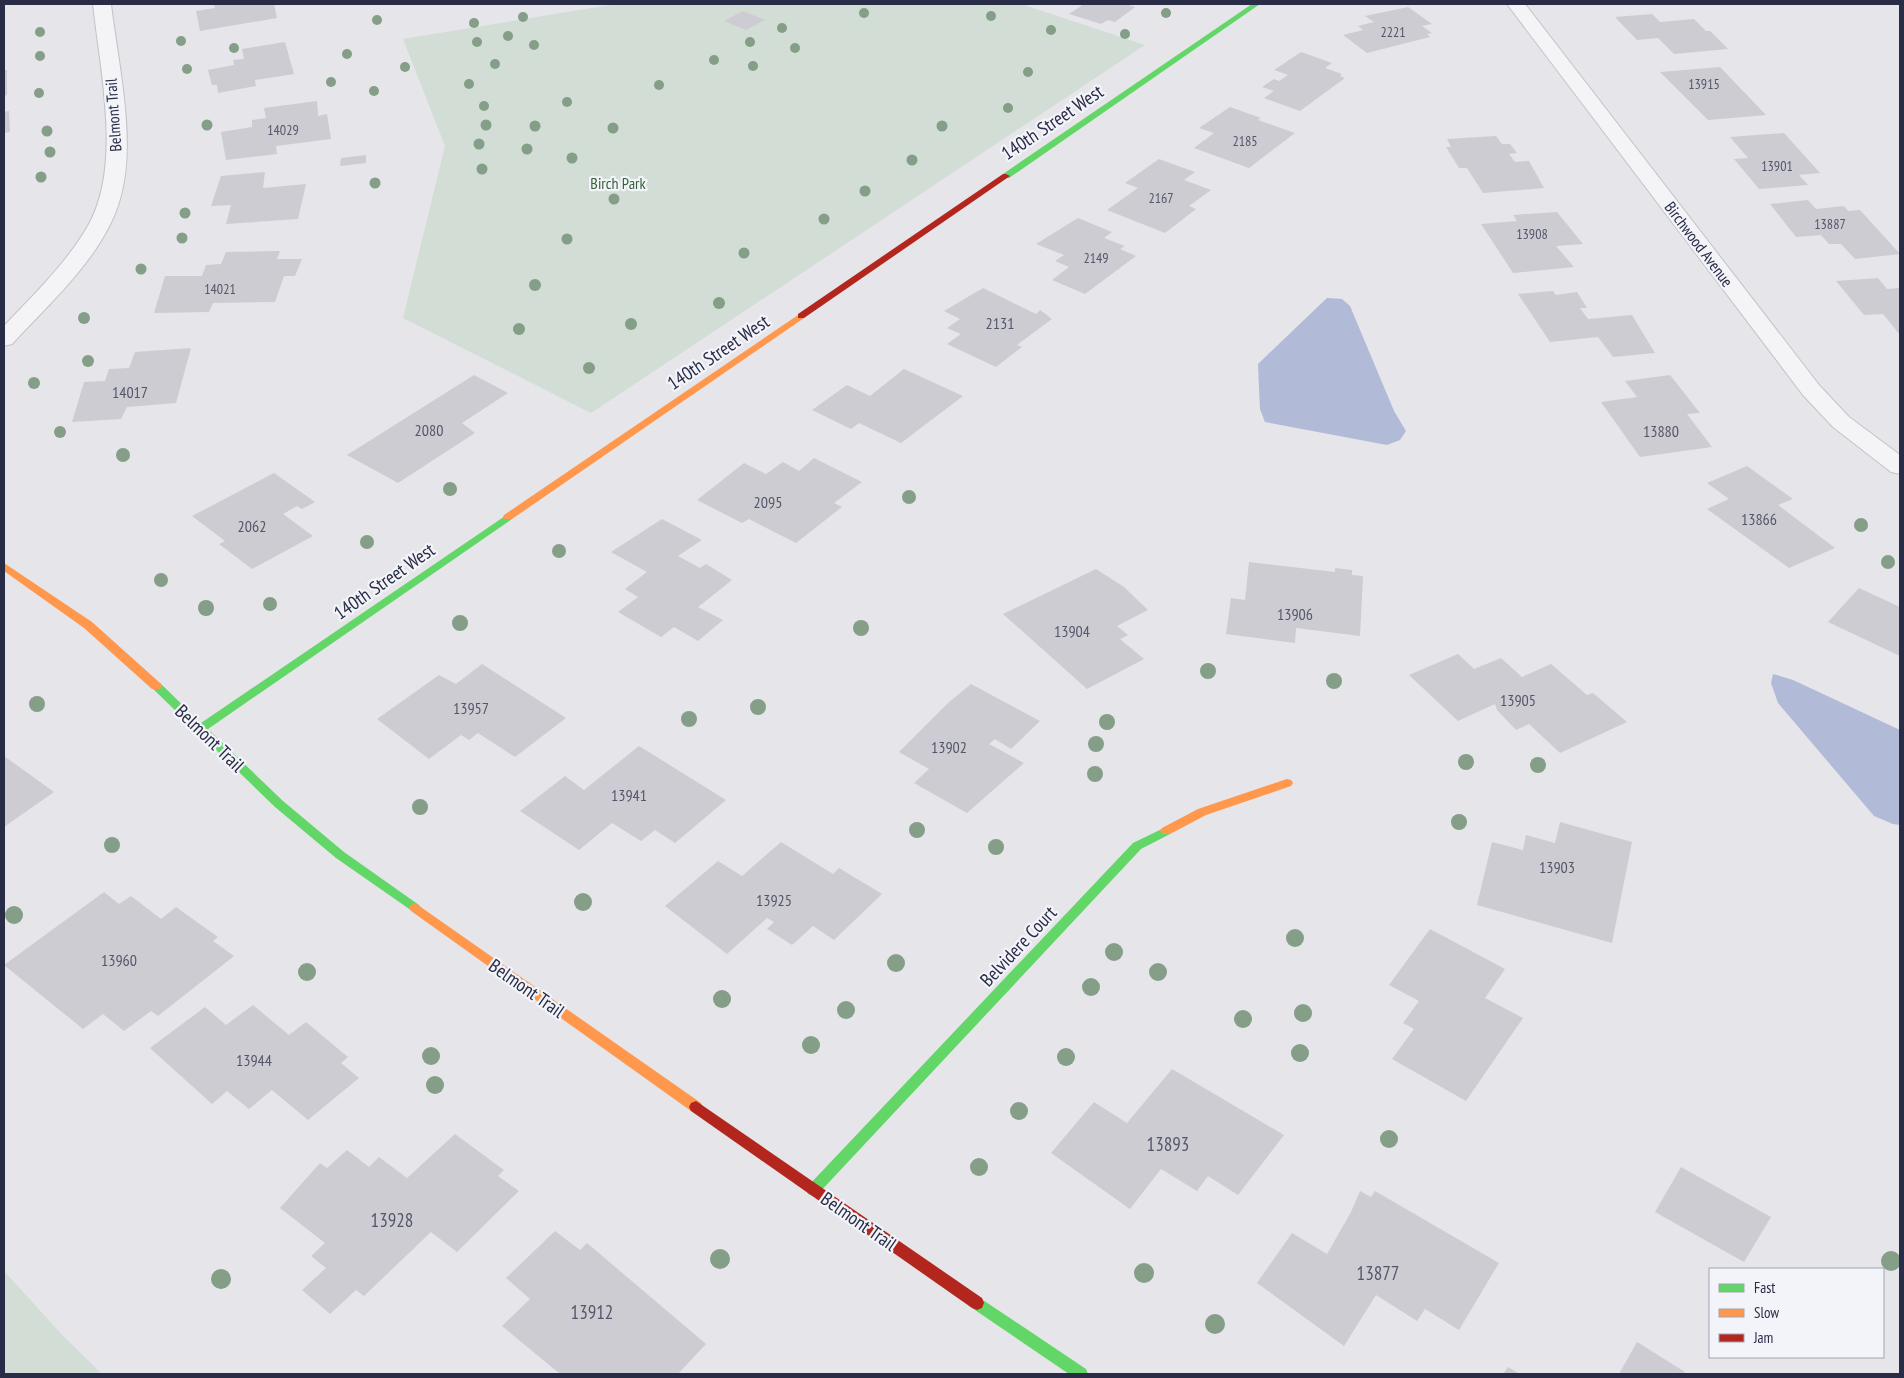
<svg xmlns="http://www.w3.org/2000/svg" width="1904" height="1378" font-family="'PT Sans Narrow',sans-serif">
  <rect width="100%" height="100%" fill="#e5e5ea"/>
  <g fill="#d2ddd5">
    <path d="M616 4H1021L1145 45 591 413 403 318 445 146 403 39Z"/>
    <path d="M4 1271 63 1336 102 1374H4Z"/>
  </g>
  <g fill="#b1bad6">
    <path d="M1327 298 1342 299 1350 306 1394 411 1406 431 1400 440 1387 445 1265 422 1260 409 1258 364Z"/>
    <path d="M1773 674 1793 680 1900 730V825L1893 824 1874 816 1778 703 1771 683Z"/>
  </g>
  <g fill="#ccccd2">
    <path d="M214 4H274L277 18 200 31 196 11 215 8Z"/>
    <path d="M1084 4H1125L1135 7 1115 22 1108 20 1101 24 1069 14Z"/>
    <path d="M1408 7 1432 24 1422 26 1432 33 1427 34 1430 37 1367 53 1343 35 1363 30 1358 26 1374 22 1365 16Z"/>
    <path d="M743 11 765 20 746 30 724 21Z"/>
    <path d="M1652 14 1660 22 1694 19 1706 31H1710L1728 49 1674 54 1658 38 1637 40 1615 17Z"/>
    <path d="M285 42 294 74 255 80 256 86 218 93 217 85H212L208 70 234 65 233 60 244 59 242 49Z"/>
    <path d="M1301 52 1332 63 1325 68 1342 74 1340 76 1345 78 1300 111 1264 98 1274 91 1262 87 1274 79 1279 81 1288 75 1274 70Z"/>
    <path d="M1720 67 1766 115 1708 120 1660 72Z"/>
    <path d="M4 70H7V95L4 96Z"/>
    <path d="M317 101 318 116 327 114 331 139 276 146 277 154 226 160 221 132 252 127V120L266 118 264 108Z"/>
    <path d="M1230 107 1261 118 1258 120 1295 133 1249 168 1194 148 1214 133 1199 128Z"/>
    <path d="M9 111 10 132 4 133V112Z"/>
    <path d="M1784 133 1820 173 1799 175 1808 185 1759 189 1734 159 1748 158 1730 137Z"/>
    <path d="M1496 136 1502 144H1510L1517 153 1509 154 1515 162 1529 161 1544 188 1483 193 1467 168H1459L1446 147H1451L1447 139Z"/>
    <path d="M366 155V163L340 166 341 158Z"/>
    <path d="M1159 159 1195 172 1184 180 1211 190 1189 206 1196 209 1165 233 1107 210 1138 188 1125 183Z"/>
    <path d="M265 172 263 188 306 184 298 219 226 224 231 205 211 206 221 176Z"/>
    <path d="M1808 200 1816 209 1844 206 1848 211 1860 210 1900 254 1855 259 1841 244H1829L1821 235 1796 237 1770 204Z"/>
    <path d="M1557 212 1583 244 1556 246 1574 267 1513 273 1481 224 1517 221 1513 215Z"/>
    <path d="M1078 218 1112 232 1104 238 1125 246 1120 249 1136 256 1085 294 1052 280 1069 267 1055 261 1064 255 1036 244Z"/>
    <path d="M280 251 277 259H302L295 276H284L275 302 213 303 209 312 154 313 165 276H202L206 265 221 264 226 252Z"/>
    <path d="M1878 278 1887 289 1900 288V335L1883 314 1864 315 1836 281Z"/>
    <path d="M983 288 1036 314 1040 310 1052 319 1017 345 1022 347 996 367 947 344 961 334 947 328 960 319 944 311Z"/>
    <path d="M1553 291 1556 295 1577 292 1587 308H1580L1588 319 1632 315 1655 353 1613 357 1598 337 1550 342 1518 294Z"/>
    <path d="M191 348 176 403 127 407 121 419 72 422 84 382 105 381 109 369 129 368 135 352Z"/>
    <path d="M904 369 963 396 901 443 859 423 851 429 812 410 847 385 870 396Z"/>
    <path d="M474 375 508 393 462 423 475 433 398 483 347 455Z"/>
    <path d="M1670 375 1700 413 1687 414 1712 447 1640 457 1601 402 1637 397 1625 381Z"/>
    <path d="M814 458 862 482 834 503 842 507 796 543 749 519 742 523 697 500 744 463 766 474 783 462 799 471Z"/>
    <path d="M1747 466 1793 499 1778 505 1835 548 1789 568 1707 509 1729 499 1707 483Z"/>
    <path d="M274 473 315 502 302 509 297 506 283 514 313 536 252 569 219 544 225 541 192 516Z"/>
    <path d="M662 519 702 540 678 556 700 568 706 564 732 580 698 607 723 620 698 641 674 627 661 637 618 612 638 597 625 589 647 572 611 552Z"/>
    <path d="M1249 562 1335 572V568L1352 570V575L1363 576 1360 636 1296 628 1295 643 1226 634 1231 598 1245 600Z"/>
    <path d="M1096 569 1124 587 1148 610 1117 626 1128 635 1120 639 1144 659 1087 689 1003 614Z"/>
    <path d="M1859 588 1900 607V656L1828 622Z"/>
    <path d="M1458 654 1474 669 1501 658 1522 677 1551 664 1587 695 1593 693 1627 722 1560 753 1529 724 1516 730 1497 710 1495 704 1458 721 1409 675Z"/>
    <path d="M482 664 566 718 515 757 478 733 469 740 461 735 429 759 377 719 439 675 456 684Z"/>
    <path d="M971 684 1040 721 1011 749 995 739 989 744 1024 763 967 813 914 783 929 769 899 752 948 703Z"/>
    <path d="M639 746 726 800 675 843 655 830 641 841 612 823 579 850 520 811 565 776 584 790Z"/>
    <path d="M4 756 54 792 4 827Z"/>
    <path d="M1560 822 1632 842 1612 943 1477 905 1492 842 1523 850 1526 835 1555 843Z"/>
    <path d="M781 842 833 874 839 868 882 894 834 940 813 926 792 945 767 929 774 922 767 918 727 954 665 906 718 861 742 876Z"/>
    <path d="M104 892 119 904 131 896 161 919 176 907 218 937 213 941 234 956 158 1016 151 1011 124 1031 103 1014 83 1029 4 965Z"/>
    <path d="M1430 929 1505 969 1485 998 1523 1018 1466 1101 1392 1059 1414 1029 1403 1023 1419 1001 1389 985Z"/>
    <path d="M253 1005 289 1035 306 1022 348 1057 341 1063 359 1078 308 1120 272 1090 249 1109 227 1091 212 1104 150 1048 205 1007 226 1025Z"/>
    <path d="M1172 1069 1284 1135 1238 1195 1208 1176 1197 1191 1161 1169 1130 1209 1051 1153 1094 1102 1127 1123Z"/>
    <path d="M455 1134 504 1170 498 1176 519 1191 457 1252 431 1232 364 1296 356 1290 330 1314 302 1290 326 1268 311 1256 325 1243 280 1208 320 1163 327 1168 347 1150 369 1167 379 1157 407 1178Z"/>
    <path d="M1681 1167 1771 1217 1744 1262 1655 1212Z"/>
    <path d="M1360 1191 1371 1197 1375 1191 1499 1263 1459 1330 1425 1309 1417 1321 1376 1295 1344 1346 1257 1283 1292 1233 1327 1254 1351 1212Z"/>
    <path d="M555 1231 580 1250 587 1243 706 1344 678 1374H560L502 1326 530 1299 506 1278Z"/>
    <path d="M1637 1342 1685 1372 1683 1374H1619Z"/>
    <path d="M1508 1367 1520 1374H1503Z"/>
  </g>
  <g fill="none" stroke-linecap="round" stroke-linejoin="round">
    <defs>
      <g id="street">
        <path d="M93 4H111C118 63 137 142 120 199 105 254 50 303 12 344L4 346V326C34 294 67 263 89 224 122 163 100 71 93 4Z"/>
        <path d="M1507 4H1525L1819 385 1849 417 1900 455V474L1891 472 1833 427 1803 395Z"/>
      </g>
    </defs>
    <use href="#street" stroke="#c2c2c8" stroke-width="2"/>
    <use href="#street" fill="#f4f4f7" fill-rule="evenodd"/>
    <g fill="#63d668" fill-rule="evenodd">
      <path d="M1252 4H1260L1009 178H1003V174Z"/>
      <path d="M508 514 512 515 513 517 512 519 208 729 283 801 344 852 419 905 421 908 419 911 415 913 336 858 275 807 150 686 152 683H160L201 723Z"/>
      <path d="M1166 827 1170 828 1172 831 1170 834 1141 849 818 1194 813 1196 808 1194 806 1190 808 1186 1133 843Z"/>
      <path d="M977 1296 1086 1369 1088 1374H1069L972 1308 970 1303 972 1298Z"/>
    </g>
    <g fill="#ff974d" fill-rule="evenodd">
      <path d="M801 313 806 316 804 318 512 519H504L503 517 504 515Z"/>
      <path d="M4 563 92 622 160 683 162 686 160 689H152L84 628 4 571Z"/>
      <path d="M1287 779 1291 780 1293 783 1291 786 1206 815 1170 834H1162L1160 831 1162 828 1198 809Z"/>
      <path d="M415 903 701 1103 703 1107 701 1111 696 1113 691 1111 411 911 409 908 411 905Z"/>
    </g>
    <g fill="#b3261e" fill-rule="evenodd">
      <path d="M1003 174H1006L1010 176 804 318H798V314Z"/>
      <path d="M696 1101 982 1298 984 1303 982 1308 977 1310 972 1308 691 1111 689 1107 691 1103Z"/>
    </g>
  </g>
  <g fill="#849e88">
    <circle cx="864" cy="13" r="5"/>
    <circle cx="1166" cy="13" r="5"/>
    <circle cx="991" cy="16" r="5"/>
    <circle cx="523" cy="17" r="5"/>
    <circle cx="377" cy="20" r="5"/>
    <circle cx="474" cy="23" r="5"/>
    <circle cx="782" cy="28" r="5"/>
    <circle cx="1051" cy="30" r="5"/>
    <circle cx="40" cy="32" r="5"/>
    <circle cx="1125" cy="34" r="5"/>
    <circle cx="508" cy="36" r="5"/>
    <circle cx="181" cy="41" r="5"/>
    <circle cx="477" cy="42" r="5"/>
    <circle cx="750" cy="42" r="5"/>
    <circle cx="534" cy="45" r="5"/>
    <circle cx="234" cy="48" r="5"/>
    <circle cx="795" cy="48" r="5"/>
    <circle cx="347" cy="54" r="5"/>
    <circle cx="40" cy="56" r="5"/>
    <circle cx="714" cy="60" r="5"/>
    <circle cx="495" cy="64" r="5"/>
    <circle cx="753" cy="66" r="5"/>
    <circle cx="405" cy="67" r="5"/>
    <circle cx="187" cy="69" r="5"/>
    <circle cx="1028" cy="72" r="5"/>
    <circle cx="331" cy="82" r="5"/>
    <circle cx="469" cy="84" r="5"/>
    <circle cx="659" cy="85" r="5"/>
    <circle cx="374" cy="91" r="5"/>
    <circle cx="39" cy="93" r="5"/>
    <circle cx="567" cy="102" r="5"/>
    <circle cx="484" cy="106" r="5"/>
    <circle cx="1008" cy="108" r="5"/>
    <circle cx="207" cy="125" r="5.5"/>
    <circle cx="486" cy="125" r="5.5"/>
    <circle cx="535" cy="126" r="5.5"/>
    <circle cx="942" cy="126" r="5.5"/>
    <circle cx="613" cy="128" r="5.5"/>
    <circle cx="47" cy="131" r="5.5"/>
    <circle cx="479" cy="144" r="5.5"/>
    <circle cx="527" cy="149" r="5.5"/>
    <circle cx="50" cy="152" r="5.5"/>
    <circle cx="572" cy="158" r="5.5"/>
    <circle cx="912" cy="160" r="5.5"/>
    <circle cx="482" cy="169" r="5.5"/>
    <circle cx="41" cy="177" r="5.5"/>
    <circle cx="375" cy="183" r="5.5"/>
    <circle cx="865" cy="191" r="5.5"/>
    <circle cx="614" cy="199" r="5.5"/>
    <circle cx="185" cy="213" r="5.5"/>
    <circle cx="824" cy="219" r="5.5"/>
    <circle cx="182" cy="238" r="5.5"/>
    <circle cx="567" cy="239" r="5.5"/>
    <circle cx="744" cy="253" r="5.5"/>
    <circle cx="141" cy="269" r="5.5"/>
    <circle cx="535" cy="285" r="6"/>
    <circle cx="719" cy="303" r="6"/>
    <circle cx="84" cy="318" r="6"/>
    <circle cx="631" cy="324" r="6"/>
    <circle cx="519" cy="329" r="6"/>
    <circle cx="88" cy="361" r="6"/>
    <circle cx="589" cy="368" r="6"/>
    <circle cx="34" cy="383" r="6"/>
    <circle cx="60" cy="432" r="6"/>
    <circle cx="123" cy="455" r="7"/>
    <circle cx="450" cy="489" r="7"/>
    <circle cx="909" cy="497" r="7"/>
    <circle cx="1861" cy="525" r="7"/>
    <circle cx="367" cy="542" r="7"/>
    <circle cx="559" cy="551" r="7"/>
    <circle cx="1888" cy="562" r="7"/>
    <circle cx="161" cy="580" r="7"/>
    <circle cx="270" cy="604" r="7"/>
    <circle cx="206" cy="608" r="8"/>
    <circle cx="460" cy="623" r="8"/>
    <circle cx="861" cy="628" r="8"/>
    <circle cx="1208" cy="671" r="8"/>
    <circle cx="1334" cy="681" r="8"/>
    <circle cx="37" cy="704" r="8"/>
    <circle cx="758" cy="707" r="8"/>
    <circle cx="689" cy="719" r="8"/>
    <circle cx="1107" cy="722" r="8"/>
    <circle cx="1096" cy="744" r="8"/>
    <circle cx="1466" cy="762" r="8"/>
    <circle cx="1538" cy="765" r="8"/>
    <circle cx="1095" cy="774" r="8"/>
    <circle cx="420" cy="807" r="8"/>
    <circle cx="1459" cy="822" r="8"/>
    <circle cx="917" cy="830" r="8"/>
    <circle cx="112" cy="845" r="8"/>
    <circle cx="996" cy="847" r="8"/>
    <circle cx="583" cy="902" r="9"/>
    <circle cx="14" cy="915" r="9"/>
    <circle cx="1295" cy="938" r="9"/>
    <circle cx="1114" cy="952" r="9"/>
    <circle cx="896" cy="963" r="9"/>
    <circle cx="307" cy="972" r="9"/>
    <circle cx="1158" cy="972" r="9"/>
    <circle cx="1091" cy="987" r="9"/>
    <circle cx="722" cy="999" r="9"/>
    <circle cx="846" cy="1010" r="9"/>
    <circle cx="1303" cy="1013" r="9"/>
    <circle cx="1243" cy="1019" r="9"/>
    <circle cx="811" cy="1045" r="9"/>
    <circle cx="1300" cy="1053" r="9"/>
    <circle cx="431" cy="1056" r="9"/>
    <circle cx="1066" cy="1057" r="9"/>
    <circle cx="435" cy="1085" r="9"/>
    <circle cx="1019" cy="1111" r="9"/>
    <circle cx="1389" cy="1139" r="9"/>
    <circle cx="979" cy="1167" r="9"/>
    <circle cx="720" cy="1259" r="10"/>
    <circle cx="1891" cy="1261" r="10"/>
    <circle cx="1144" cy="1273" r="10"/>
    <circle cx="221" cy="1279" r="10"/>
    <circle cx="1215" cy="1324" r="10"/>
  </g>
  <g text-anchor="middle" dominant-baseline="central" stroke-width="4.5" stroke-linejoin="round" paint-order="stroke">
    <g font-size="14" fill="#54566a">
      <text x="1393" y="32">2221</text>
      <text x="1704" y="84">13915</text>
      <text x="283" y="130">14029</text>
      <text x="1245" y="141">2185</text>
      <text x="1777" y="166">13901</text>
      <text x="1161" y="198">2167</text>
      <text x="1830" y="224">13887</text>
      <text x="1532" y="234">13908</text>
      <text x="1096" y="258">2149</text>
      <text x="220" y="289">14021</text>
    </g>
    <g font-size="16" fill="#292c46" stroke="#f3f4f9">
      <text transform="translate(113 115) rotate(-94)">Belmont Trail</text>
      <text transform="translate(1699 244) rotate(53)">Birchwood Avenue</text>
    </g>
    <g font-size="16" fill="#356338" stroke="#f3f4f9">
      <text x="618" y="183">Birch Park</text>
    </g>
    <g font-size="16" fill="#54566a">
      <text x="1000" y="323">2131</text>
      <text x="130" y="392">14017</text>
      <text x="429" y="430">2080</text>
      <text x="1661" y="431">13880</text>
      <text x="768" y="502">2095</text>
      <text x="1759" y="519">13866</text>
      <text x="252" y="526">2062</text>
      <text x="1295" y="614">13906</text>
      <text x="1072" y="631">13904</text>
      <text x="1518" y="700">13905</text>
      <text x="471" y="708">13957</text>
      <text x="949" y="747">13902</text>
      <text x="629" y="795">13941</text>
      <text x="1557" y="867">13903</text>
      <text x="774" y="900">13925</text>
      <text x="119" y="960">13960</text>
      <text x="254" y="1060">13944</text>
    </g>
    <g font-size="19" fill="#292c46" stroke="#f3f4f9">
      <text transform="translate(1052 122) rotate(-34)">140th Street West</text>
      <text transform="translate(718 352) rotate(-34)">140th Street West</text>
      <text transform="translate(384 581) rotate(-35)">140th Street West</text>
      <text transform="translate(210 738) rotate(44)">Belmont Trail</text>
      <text transform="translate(1018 946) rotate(-47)">Belvidere Court</text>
      <text transform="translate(527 988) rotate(35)">Belmont Trail</text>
      <text transform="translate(859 1221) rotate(35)">Belmont Trail</text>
    </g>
    <g font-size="19" fill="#54566a">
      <text x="1168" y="1144">13893</text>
      <text x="392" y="1220">13928</text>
      <text x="1378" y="1273">13877</text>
      <text x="592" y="1312">13912</text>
    </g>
  </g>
  <rect width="1904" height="1378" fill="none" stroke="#292c46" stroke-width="10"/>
  <rect x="1709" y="1268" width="175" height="90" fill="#f3f4f9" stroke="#a2a4b1"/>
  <rect x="1719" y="1284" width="25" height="8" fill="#63d668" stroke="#a2a4b1"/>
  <text x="1754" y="1293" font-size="15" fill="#292c46">Fast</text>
  <rect x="1719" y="1309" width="25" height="8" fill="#ff974d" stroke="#a2a4b1"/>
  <text x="1754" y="1318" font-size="15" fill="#292c46">Slow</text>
  <rect x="1719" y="1334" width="25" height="8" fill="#b3261e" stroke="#a2a4b1"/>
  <text x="1754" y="1343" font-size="15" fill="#292c46">Jam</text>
</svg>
